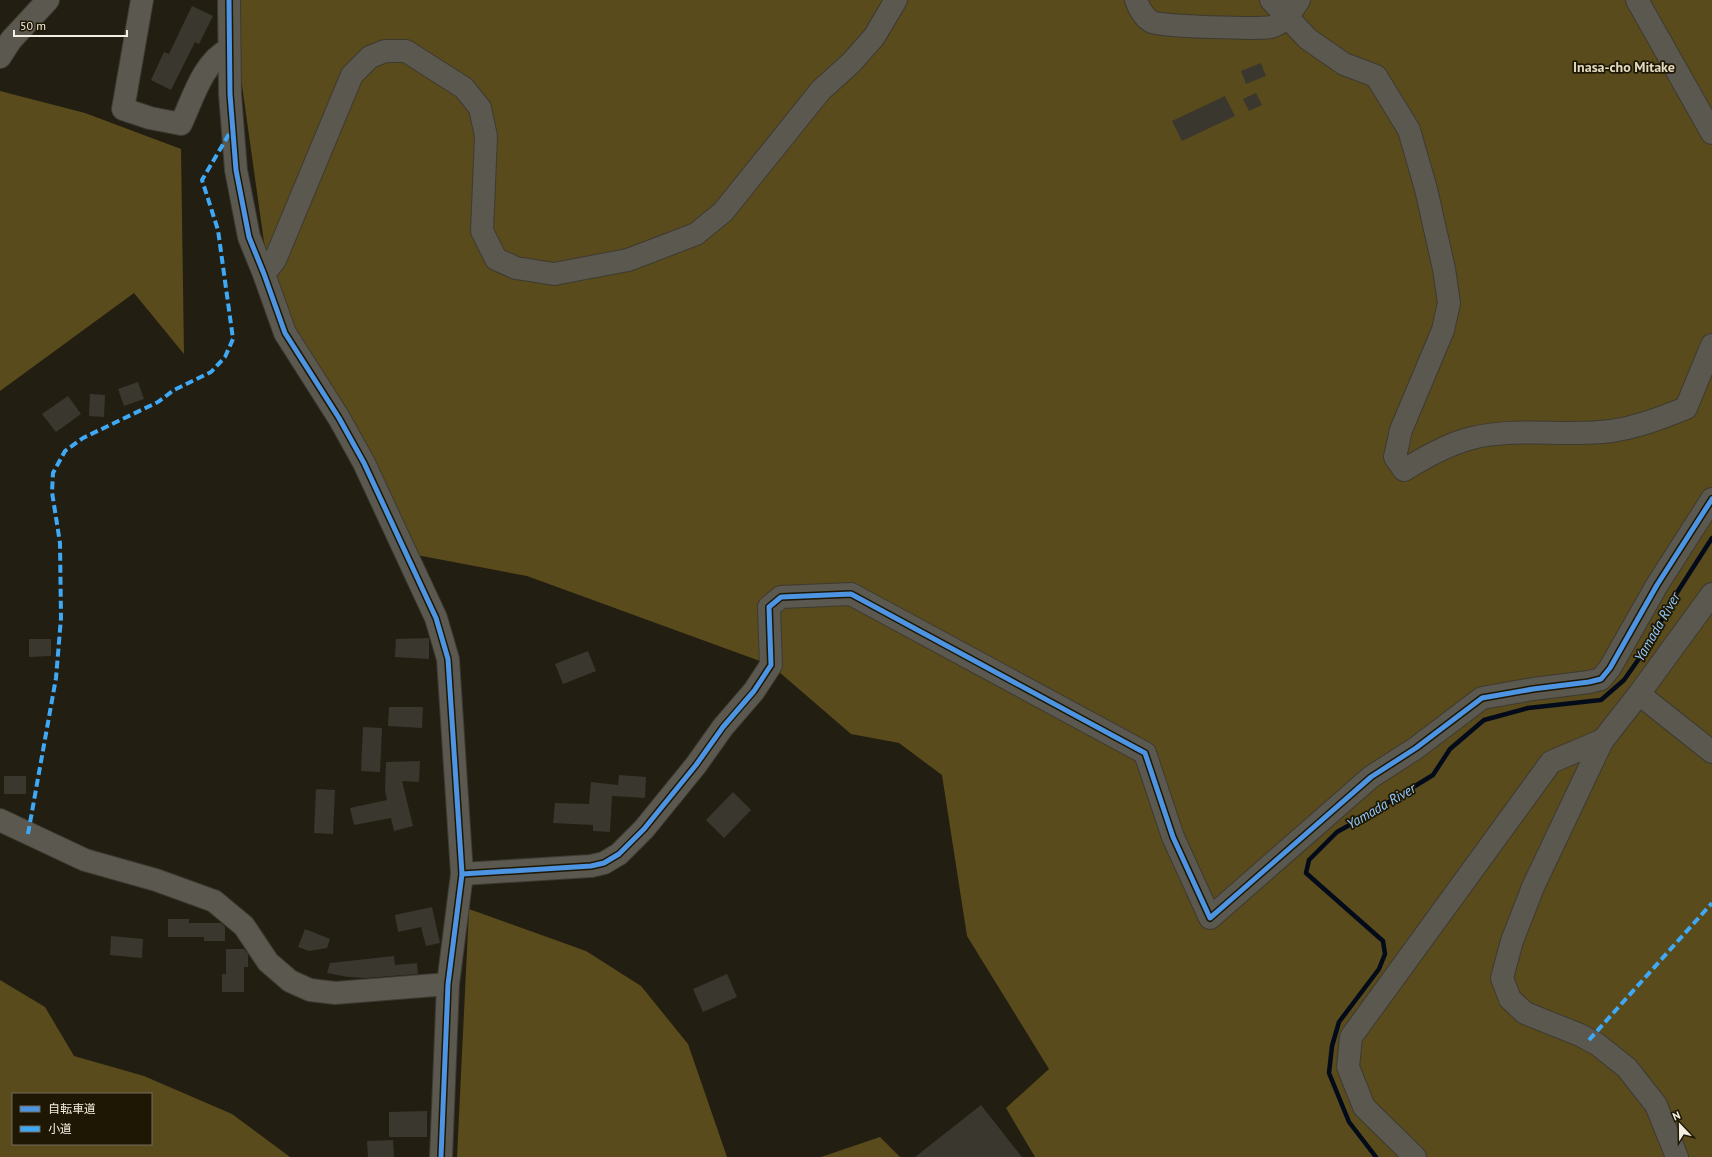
<svg xmlns="http://www.w3.org/2000/svg" width="1712" height="1157" font-family="'PT Sans','Noto Sans JP',sans-serif">
  <rect width="100%" height="100%" fill="#221e12"/>
  <g fill="#5a4b1c" fill-rule="evenodd">
    <path d="M230 0H1712V1157H1035L1006 1108 1049 1069 967 936 942 775 899 743 851 734 771 665 527 576 406 553 271 292Z"/>
    <path d="M0 91 85 113 181 149 184 354 134 293 0 391Z"/>
    <path d="M469 909 586 951 641 986 688 1044 727 1157H457Z"/>
    <path d="M0 980 45 1007 74 1056 144 1076 232 1114 290 1157H0ZM13 1094H151V1144H13Z"/>
    <path d="M880 1137 900 1157H821Z"/>
  </g>
  <g fill="none" stroke-linecap="round" stroke-linejoin="round">
    <path stroke="#030b1a" stroke-width="4.5" d="M1376 1157 1349 1122 1329 1073 1332 1046 1339 1022 1379 969 1385 954 1383 941 1306 873 1309 860 1337 832 1371 813 1433 775 1450 749 1484 720 1528 708 1601 700 1624 680 1643 653 1678 591 1712 538"/>
  </g>
  <g fill="#3a372e">
    <path d="M192 6 213 16 199 44 195 42 171 90 151 80 164 52 169 54Z"/>
    <path d="M1261 63 1266 76 1246 84 1241 71Z"/>
    <path d="M1256 93 1262 105 1249 111 1243 99Z"/>
    <path d="M1225 96 1235 116 1182 141 1172 121Z"/>
    <path d="M138 382 144 399 124 406 118 389Z"/>
    <path d="M90 394 105 395 104 417 89 416Z"/>
    <path d="M68 396 81 414 56 432 42 414Z"/>
    <path d="M429 638V659L395 657 396 639Z"/>
    <path d="M29 639H51V656L29 657Z"/>
    <path d="M588 651 596 671 563 684 555 664Z"/>
    <path d="M389 707H423L422 728 388 726Z"/>
    <path d="M363 727 382 728 380 772 361 771Z"/>
    <path d="M420 761 419 782 402 781 413 826 394 831 391 818 354 825 350 808 387 800 385 790 386 762Z"/>
    <path d="M619 775 646 777 645 798 612 796 610 832 593 831V825L553 823 555 803 589 804 591 782 618 785Z"/>
    <rect x="4" y="776" width="22" height="18"/>
    <path d="M316 789 335 790 333 834 314 833Z"/>
    <path d="M733 792 751 810 724 838 706 820Z"/>
    <path d="M432 907 440 943 426 946 421 927 398 932 395 915Z"/>
    <path d="M168 919H189V923H221L225 927V941H204V937H168Z"/>
    <path d="M305 929 330 939 327 948 309 951 298 947Z"/>
    <path d="M111 936 143 939 142 958 110 955Z"/>
    <path d="M226 949H244L248 954V967H244V992H222V974H226Z"/>
    <path d="M394 956 395 965 417 963 418 974 366 978 348 977 327 973 330 963Z"/>
    <path d="M727 974 737 997 703 1012 693 989Z"/>
    <path d="M981 1105 1022 1157H915Z"/>
    <path d="M427 1111V1137H389V1112Z"/>
    <path d="M393 1140 394 1157H368L367 1141Z"/>
  </g>
  <g fill="none" stroke-linecap="round" stroke-linejoin="round">
    <defs>
      <g id="minor">
        <path d="M142 0 123 109 150 118 181 124C193 98 203 62 229 49"/>
        <path d="M229 0 230 94 236 170 249 237 264 274 285 333 339 418 364 463 436 618 448 659 462 874 448 984 441 1157"/>
        <path d="M1136 0C1139 8 1144 18 1152 22 1160 27 1260 29 1271 27 1285 23 1292 11 1299 0"/>
        <path d="M1271 0 1308 39 1344 64 1376 76 1409 130 1426 189 1444 269 1449 303 1443 330 1401 430 1395 457 1404 470C1424 458 1448 444 1472 438 1517 427 1565 437 1611 431 1638 427 1661 418 1686 408L1712 345"/>
        <path d="M1637 0 1712 133"/>
        <path d="M0 57 11 40 48 0"/>
        <path d="M264 274 275 260 352 75 370 57 385 51H406L464 88 480 108 486 136 482 231 496 259 516 268 554 274 628 260 696 234 723 212 821 90 851 63 874 37 896 0"/>
        <path d="M1712 594 1639 694 1712 752"/>
        <path d="M1639 694 1603 740 1597 752 1533 887 1512 941 1502 978 1510 999 1525 1013 1580 1035 1597 1044 1627 1068 1656 1105 1677 1157"/>
        <path d="M0 820 85 860 156 880 214 901 244 926 268 962 290 981 310 990 335 993 448 984"/>
        <path d="M462 874 591 866 604 863 619 854 644 829 696 765 723 727 754 691 771 665 769 607 781 597 851 594 1145 753 1173 837 1210 918 1371 777 1416 748 1482 698 1533 689 1589 682 1601 679 1610 668 1657 585 1712 499"/>
        <path d="M1415 1157 1364 1107 1348 1067 1351 1037 1551 762 1603 740"/>
      </g>
    </defs>
    <use href="#minor" stroke="#3d3a32" stroke-width="24"/>
    <use href="#minor" stroke="#5a584f" stroke-width="22"/>
    <g stroke="#3fa9f5" stroke-width="4" stroke-dasharray="8 4" stroke-linecap="butt">
      <path d="M28 834 56 678 61 618 60 543 52 492 53 473 65 451 83 438 158 402 174 390 211 372 225 357 233 339 218 230 202 180 232 129"/>
      <path d="M1589 1040 1712 903"/>
    </g>
    <defs>
      <g id="cycleway">
        <path d="M229 0 230 94 236 170 249 237 264 274 285 333 339 418 364 463 436 618 448 659 462 874 448 984 441 1157"/>
        <path d="M462 874 591 866 604 863 619 854 644 829 696 765 723 727 754 691 771 665 769 607 781 597 851 594 1145 753 1173 837 1210 918 1371 777 1416 748 1482 698 1533 689 1589 682 1601 679 1610 668 1657 585 1712 499"/>
      </g>
    </defs>
    <use href="#cycleway" stroke="#1e1704" stroke-width="8"/>
    <use href="#cycleway" stroke="#4d94e3" stroke-width="5"/>
  </g>
  <g text-anchor="middle" dominant-baseline="central" stroke-width="3.5" stroke-linejoin="round" paint-order="stroke">
    <g font-size="14" font-weight="bold" fill="#e3dac0" stroke="#1e1704">
      <text x="1624" y="67">Inasa-cho Mitake</text>
    </g>
    <g font-size="14" font-style="italic" fill="#94cdff" stroke="#1e1704">
      <text transform="translate(1657 627) rotate(-60)">Yamada River</text>
      <text transform="translate(1381 806) rotate(-30)">Yamada River</text>
    </g>
  </g>
  <rect x="12" y="1093" width="140" height="52" fill="#1e1704" stroke="#746d5d"/>
  <rect x="20" y="1106" width="20" height="6" fill="#4d94e3" stroke="#746d5d"/>
  <text x="48" y="1113" font-size="12" fill="#f4efe2">自転車道</text>
  <rect x="20" y="1126" width="20" height="6" fill="#3fa9f5" stroke="#746d5d"/>
  <text x="48" y="1133" font-size="12" fill="#f4efe2">小道</text>
  <g transform="translate(1680 1125) rotate(338)" stroke="#1e1704" stroke-width="3" paint-order="stroke">
  <path d="M0-3L7 15L0 10L-7 15Z" fill="#f4efe2"/>
  <text y="-6" font-size="11" font-weight="bold" text-anchor="middle" fill="#f4efe2">N</text>
  </g>
  <path d="M14 30v6h113v-6" fill="none" stroke="#f4efe2" stroke-width="2"/>
  <text x="20" y="30" font-size="12" fill="#f4efe2" stroke="#1e1704" stroke-width="3" paint-order="stroke">50 m</text>
</svg>
